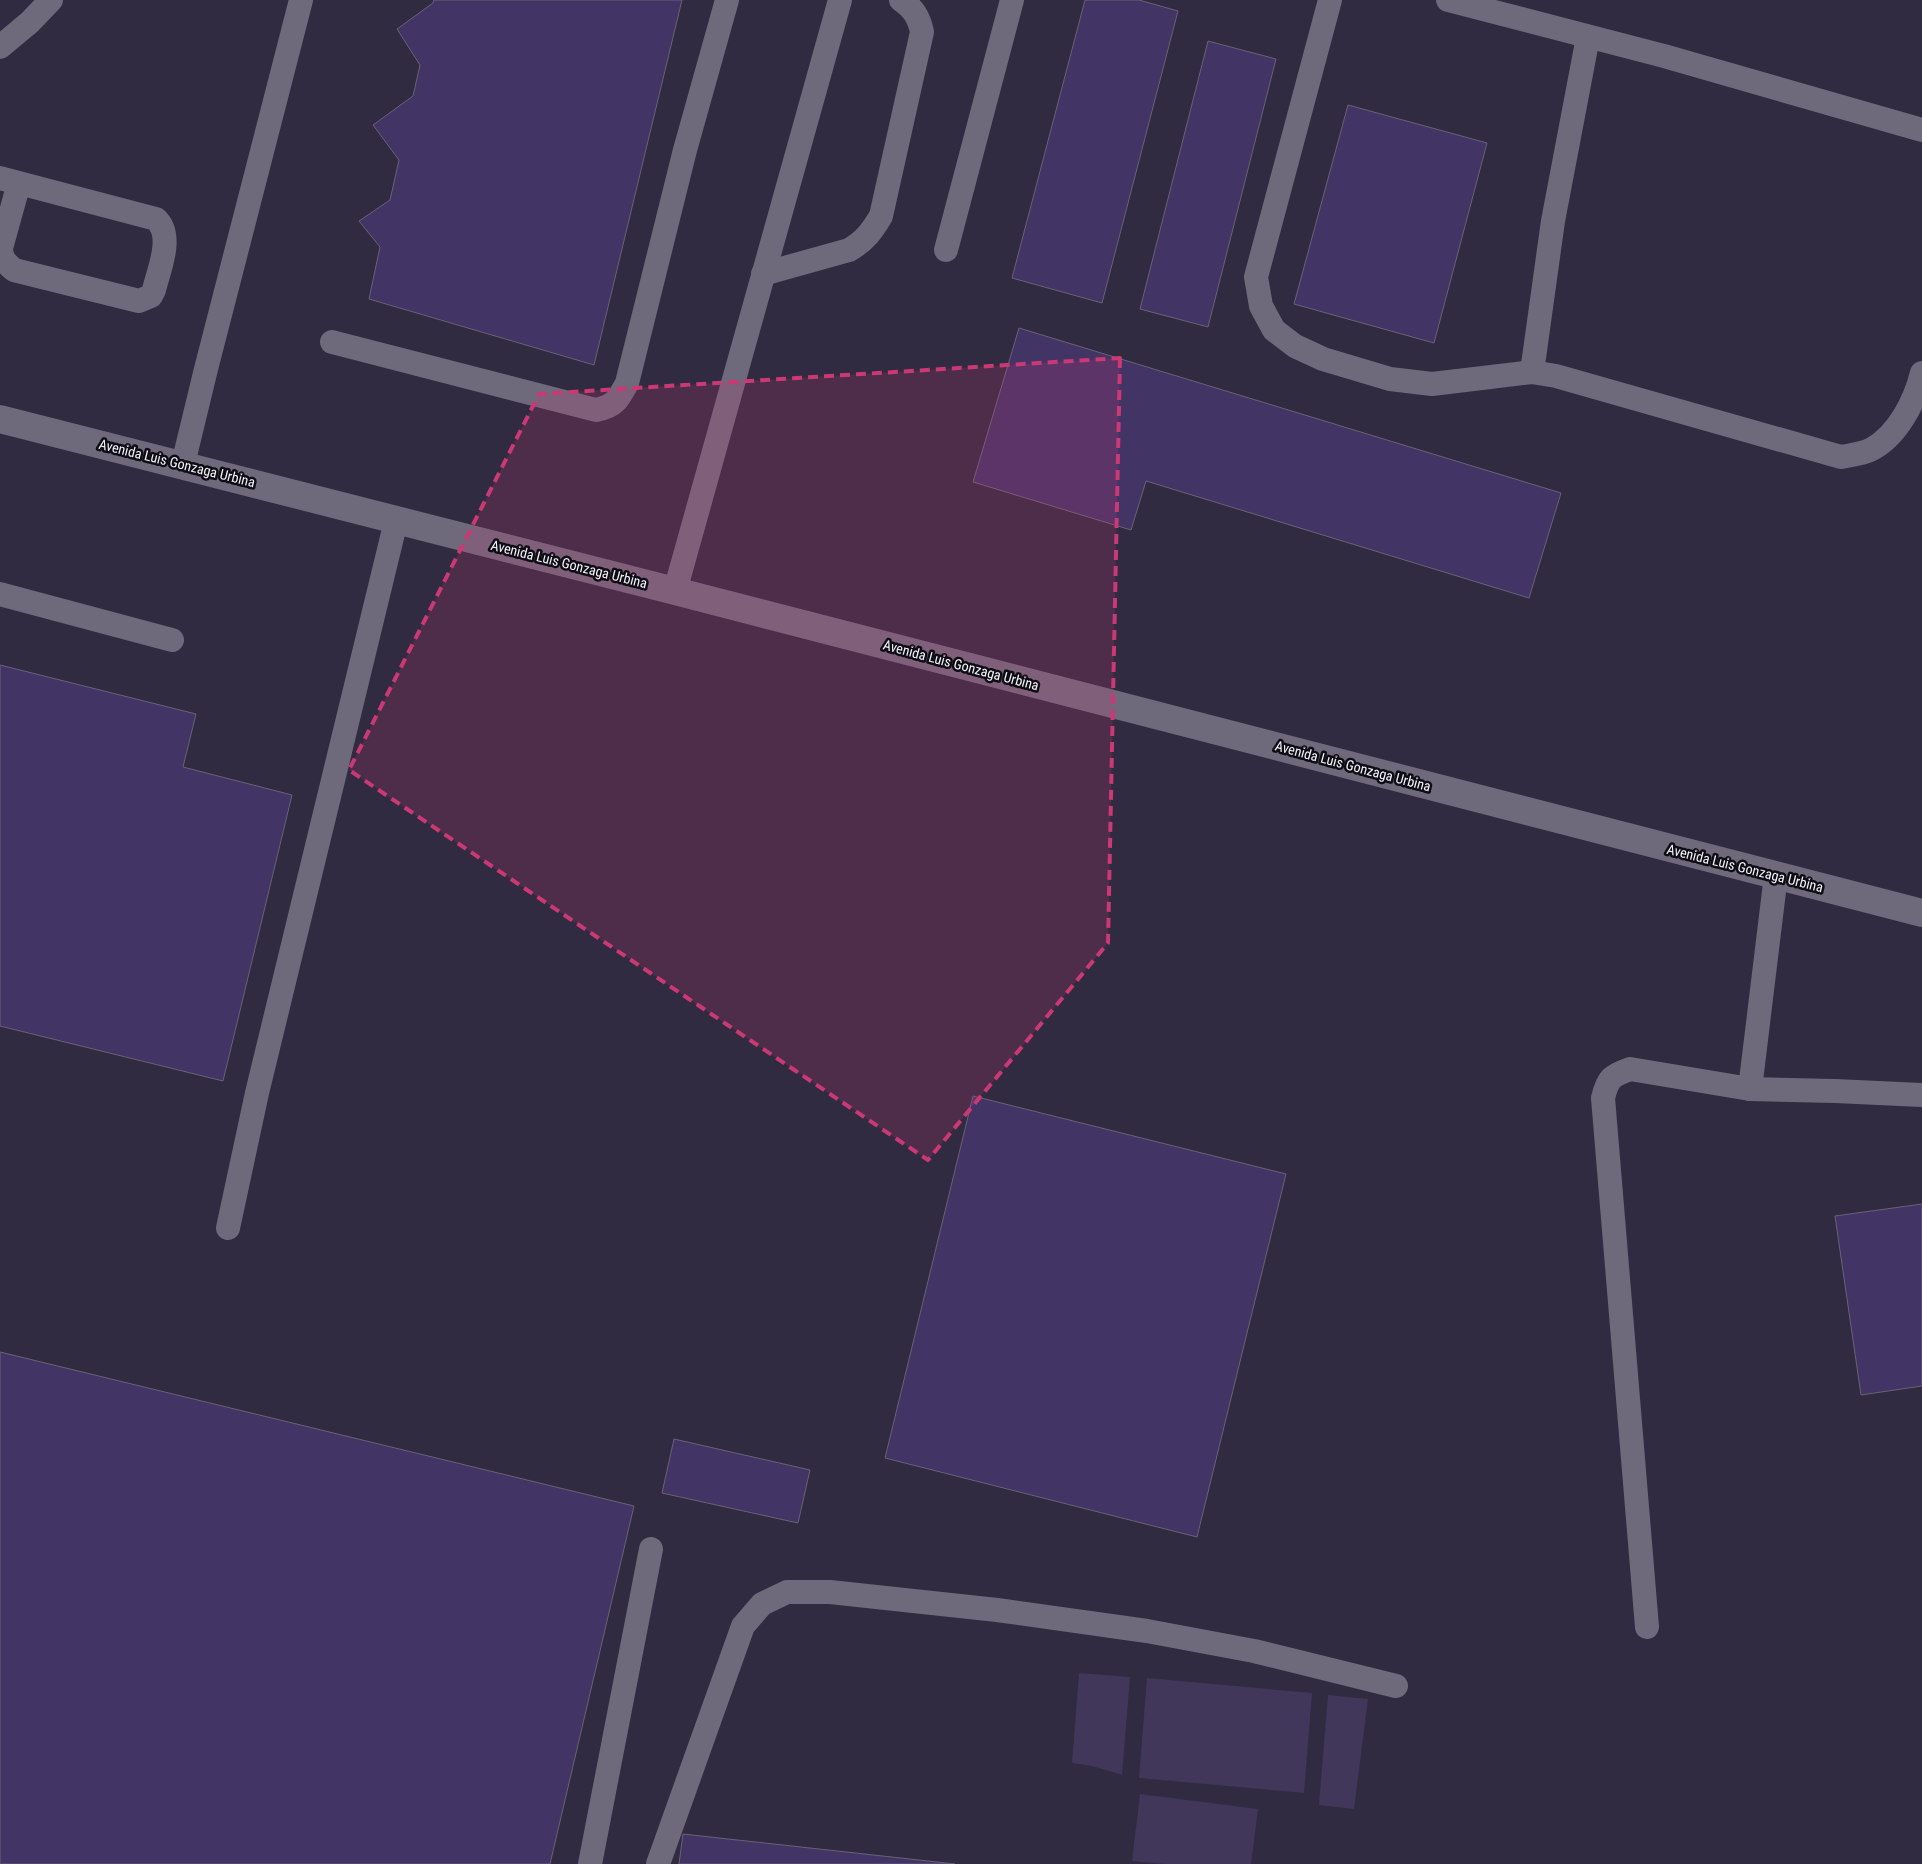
<svg xmlns="http://www.w3.org/2000/svg" width="1922" height="1864" font-family="'Roboto Condensed',sans-serif">
  <rect width="100%" height="100%" fill="#272332"/>
  <rect fill="#302b40" x="0" y="0" width="1922" height="1864"/>
  <g fill="#40375a">
    <path d="M1079 1673 1130 1677 1122 1775 1092 1766 1072 1763Z"/>
    <path d="M1147 1678 1312 1693 1304 1793 1139 1778Z"/>
    <path d="M1328 1695 1368 1699 1354 1809 1319 1805Z"/>
    <path d="M1140 1794 1258 1809 1251 1864H1165L1132 1861Z"/>
  </g>
  <g fill="#433466" stroke="#686376">
    <path d="M434 0H682L594 365 369 299 380 247 359 221 390 200 399 160 373 125 413 96 420 65 397 29 433 3Z"/>
    <path d="M1085 0H1139L1178 11 1102 303 1012 278Z"/>
    <path d="M1208 41 1276 59 1208 327 1140 309Z"/>
    <path d="M1348 105 1487 143 1434 343 1294 304Z"/>
    <path d="M1019 328 1561 493 1529 598 1146 481 1131 530 973 482Z"/>
    <path d="M0 665 196 714 183 767 292 795 223 1081 0 1026Z"/>
    <path d="M973 1096 1286 1174 1197 1537 885 1458Z"/>
    <path d="M1922 1204V1386L1861 1395 1835 1216Z"/>
    <path d="M0 1352 634 1506 550 1864H0Z"/>
    <path d="M674 1439 810 1470 798 1523 662 1493Z"/>
    <path d="M683 1834 955 1864H679Z"/>
  </g>
  <g fill="none" stroke-linecap="round" stroke-linejoin="round">
    <g stroke="#6e6a7c" stroke-width="24">
      <path d="M1330 0 1256 277 1261 306 1274 330 1295 346 1323 359 1390 379 1432 384 1532 372 1556 376 1841 457C1851 455 1863 454 1872 449 1898 435 1915 401 1922 373"/>
      <path d="M1448 0 1664 56 1922 130"/>
      <path d="M0 47 30 22 51 0"/>
      <path d="M0 178 19 183 156 219C174 236 159 269 154 290L151 296 139 301 14 270C6 263 1 259 1 248L19 183"/>
      <path d="M946 250 1012 0"/>
      <path d="M763 274 849 250C865 241 872 231 881 216L922 32C919 17 913 8 901 0"/>
      <path d="M332 342 596 410C615 406 618 400 627 383L685 150 727 0"/>
      <path d="M1532 372 1553 221 1588 37"/>
      <path d="M183 464 206 369 301 0"/>
      <path d="M675 591 840 0"/>
      <path d="M0 594 172 640"/>
      <path d="M1750 1089 1835 1091 1922 1095"/>
      <path d="M228 1228 257 1093 396 521"/>
      <path d="M1647 1627 1603 1098C1608 1078 1611 1076 1630 1069L1750 1089 1776 875"/>
      <path d="M590 1864 651 1549"/>
      <path d="M658 1864 743 1626 762 1604 787 1592H830L997 1610 1147 1631 1254 1651 1396 1686"/>
    </g>
    <path stroke="#6e6a7c" stroke-width="28" d="M0 419 675 591 1922 913"/>
  </g>
  <path fill="#ca3973" fill-opacity="0.2" stroke="#ca3973" stroke-width="4" stroke-dasharray="10 6" stroke-linejoin="round" d="M1120 358 1108 943 928 1160 349 770 539 394Z"/>
  <g text-anchor="middle" dominant-baseline="central" stroke-width="5" stroke-linejoin="round" paint-order="stroke">
    <g font-size="14" fill="#f4f2fd" stroke="#0f0d14">
      <text transform="translate(177 463) rotate(14)">Avenida Luis Gonzaga Urbina</text>
      <text transform="translate(569 564) rotate(14)">Avenida Luis Gonzaga Urbina</text>
      <text transform="translate(961 665) rotate(15)">Avenida Luis Gonzaga Urbina</text>
      <text transform="translate(1353 766) rotate(15)">Avenida Luis Gonzaga Urbina</text>
      <text transform="translate(1745 868) rotate(14)">Avenida Luis Gonzaga Urbina</text>
    </g>
  </g>
</svg>
